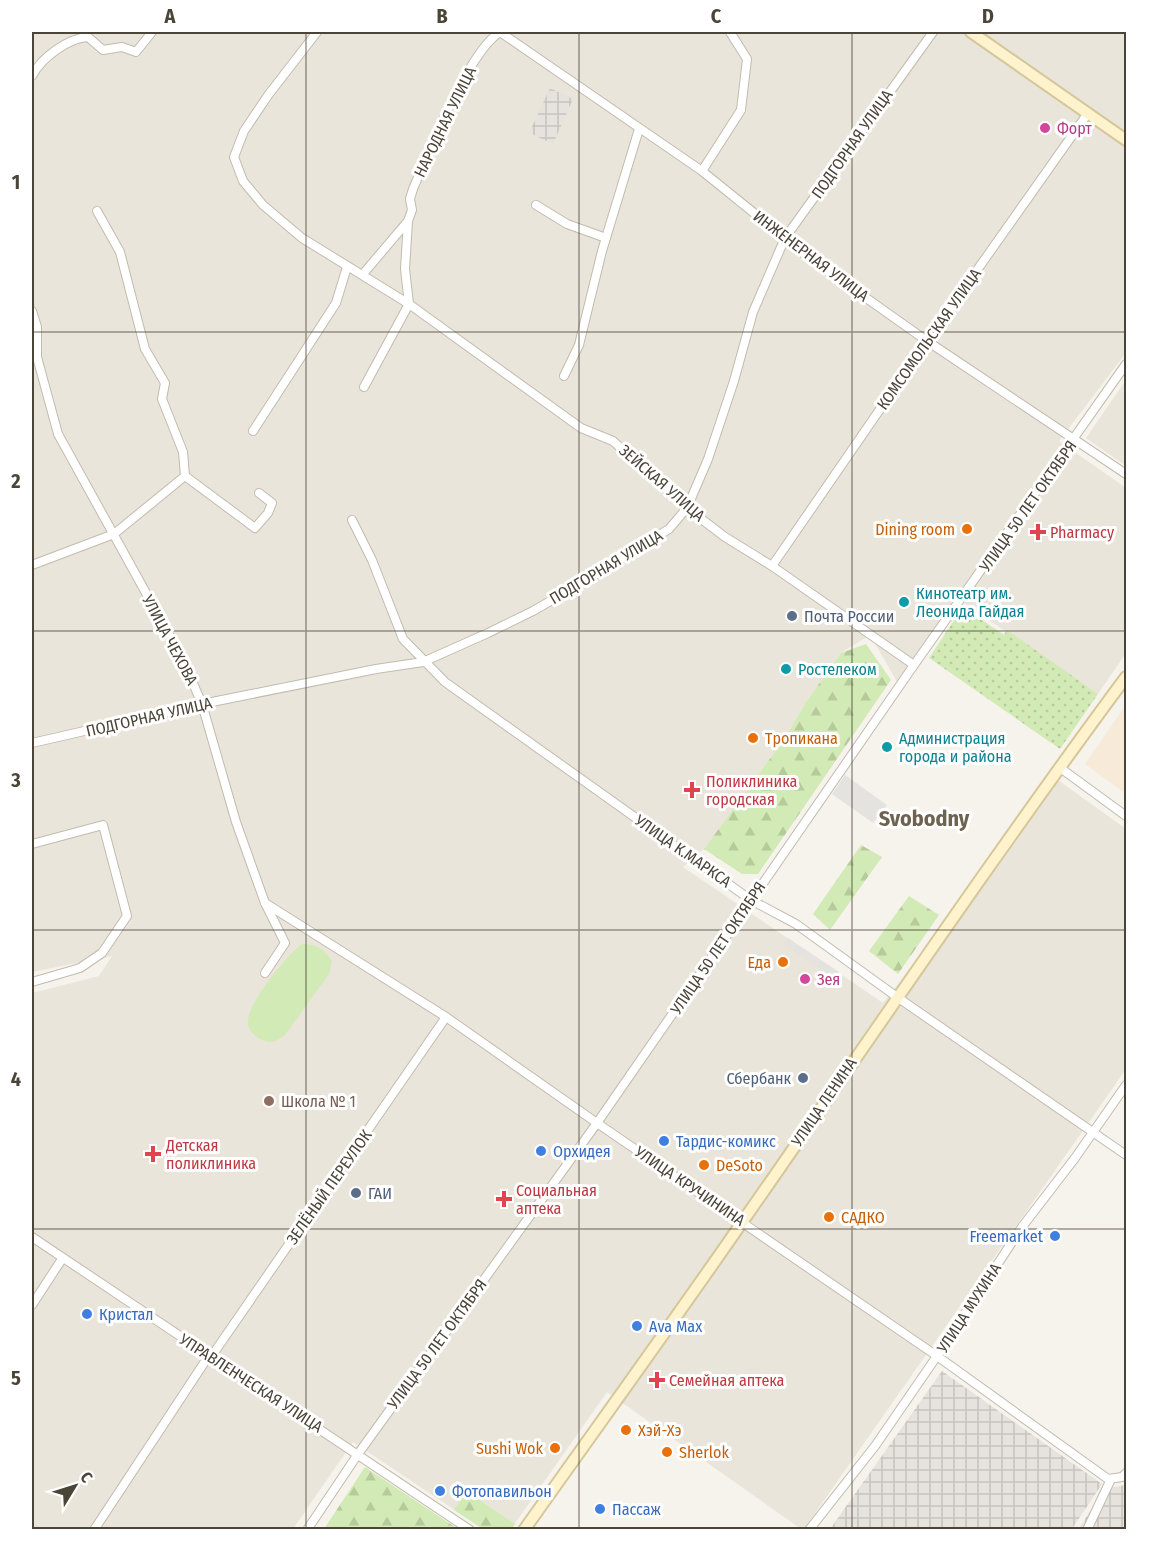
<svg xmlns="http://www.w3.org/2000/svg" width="1158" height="1561" font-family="'Fira Sans Condensed',sans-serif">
  <defs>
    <pattern id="industrial-grid" width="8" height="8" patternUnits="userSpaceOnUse" patternTransform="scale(1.5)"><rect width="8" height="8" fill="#e6e2dd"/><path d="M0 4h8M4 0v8" fill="none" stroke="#c7c3be"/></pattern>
    <pattern id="forest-firs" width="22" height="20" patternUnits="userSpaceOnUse" patternTransform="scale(1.5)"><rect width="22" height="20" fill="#d2eab5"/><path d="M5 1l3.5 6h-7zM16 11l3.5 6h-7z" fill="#b6ca9c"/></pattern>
    <pattern id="park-dots" width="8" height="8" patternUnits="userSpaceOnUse" patternTransform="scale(1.5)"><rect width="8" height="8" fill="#d2eab5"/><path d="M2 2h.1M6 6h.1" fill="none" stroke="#b6ca9c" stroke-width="1.8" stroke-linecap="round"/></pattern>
  </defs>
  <rect width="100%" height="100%" fill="#f6f3ec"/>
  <g fill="#eae5da">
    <path d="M32 32H1126V353L1059 441 1126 488V653L1098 694 961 601 899 685 870 635 841 653 806 702 785 738 704 849 683 867 883 1003 1058 780 1126 829V1069L804 1529H801L607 1392 511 1529H483L353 1442 293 1529H32V993L99 976 112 956 32 972Z"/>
    <path d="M1126 380V466L1086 438Z"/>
  </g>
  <path fill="#f7ead8" d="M1126 705V785L1123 792 1085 764Z"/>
  <g fill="url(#industrial-grid)">
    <path d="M550 88 573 99 553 144 529 133Z"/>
    <path d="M942 1371 1102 1484 1072 1529H830Z"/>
    <path d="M1126 1483V1529L1078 1530 1104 1489 1125 1485Z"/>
  </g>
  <g fill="url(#forest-firs)">
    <path d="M866 644 891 680 758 874H742L704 849 785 738 806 702 841 653Z"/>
    <path d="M861 845 882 857 830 930 813 914Z"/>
    <path d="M909 896 939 915 898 974 869 951Z"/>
    <path d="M365 1467 458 1529H324Z"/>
    <path d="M466 1491 515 1524 511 1529H483L454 1510Z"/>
  </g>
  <path fill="url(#park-dots)" d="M963 607 1004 635 1007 630 1098 694 1060 749 929 658Z"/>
  <path fill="#d2eab5" d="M302 944C317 944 324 949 332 961L329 974 285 1035C276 1041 270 1045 260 1039 253 1035 247 1029 248 1020 249 1002 287 955 302 944Z"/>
  <g fill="#e5e3e0">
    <path d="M845 775 887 805 873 823 832 794Z"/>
    <path d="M788 938 839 972 835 978 784 944Z"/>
  </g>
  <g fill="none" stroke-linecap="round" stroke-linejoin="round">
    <defs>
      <g id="street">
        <path d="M317 32 269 94 244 131 234 157 243 181 263 205 302 238 409 304 581 428 613 441 687 508 725 537 772 566 914 665"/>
        <path d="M500 32 702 171 785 238 790 244 927 341 1126 474"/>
        <path d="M32 76C41 58 68 38 88 37L103 50 122 47 136 52 152 32"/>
        <path d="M702 171 741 110 747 59 730 32"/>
        <path d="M536 205 567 224 606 238"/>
        <path d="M97 211 120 252 145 349 165 383 162 399 183 452 185 476 255 528 268 513 272 503 259 493"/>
        <path d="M363 274 408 221"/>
        <path d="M32 311 37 327V357L58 434 182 658 202 704 236 822 265 903 285 943 265 973"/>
        <path d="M564 376 579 345 602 251 639 129"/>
        <path d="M364 387 409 304 405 269 408 221 412 210 410 199 413 189C429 152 469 51 500 32"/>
        <path d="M253 431 336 303 347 267"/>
        <path d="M352 520 372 560 403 639 445 682 751 900 796 924 897 997 1126 1155"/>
        <path d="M32 565 114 534 185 476"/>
        <path d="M772 566 927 341 1088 113"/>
        <path d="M32 743 202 704 376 669 423 662 488 633 533 611 580 584 669 529 687 508 708 459 734 381 753 312 785 238 933 32"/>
        <path d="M1059 767 1126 816"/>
        <path d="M32 844 103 825 127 916 102 953 80 968 32 982"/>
        <path d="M265 903 446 1017 597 1123 937 1356 1108 1479 1122 1477 1126 1473"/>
        <path d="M32 1237 470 1530"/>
        <path d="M32 1305 62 1259"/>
        <path d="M211 1357 446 1017"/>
        <path d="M94 1530 204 1363"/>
        <path d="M307 1530 358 1454 597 1123 914 665 1126 364"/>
        <path d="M809 1530 875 1446 937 1356 1022 1227 1075 1158 1126 1085"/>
        <path d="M1087 1530 1111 1479"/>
      </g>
      <g id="secondary">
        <path d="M971 32 1126 140"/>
        <path d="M524 1530C597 1427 671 1325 743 1221 870 1039 994 855 1126 677"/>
      </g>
    </defs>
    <use href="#street" stroke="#c2bbae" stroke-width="10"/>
    <use href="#secondary" stroke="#d6c79b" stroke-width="14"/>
    <use href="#street" stroke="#fff" stroke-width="8"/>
    <use href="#secondary" stroke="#fff3cd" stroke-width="10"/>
  </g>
  <path fill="none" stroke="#4b4439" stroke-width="1.5" stroke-opacity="0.55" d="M306 32V1530M579 32V1530M852 32V1530M32 332H1126M32 631H1126M32 930H1126M32 1229H1126"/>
  <g fill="#d1479c" stroke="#fff" stroke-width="2">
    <circle cx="1045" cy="128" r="6"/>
    <circle cx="805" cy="979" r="6"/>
  </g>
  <g fill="#e8710a" stroke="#fff" stroke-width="2">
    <circle cx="967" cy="529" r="6"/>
    <circle cx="753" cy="738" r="6"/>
    <circle cx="783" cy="962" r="6"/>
    <circle cx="704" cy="1165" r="6"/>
    <circle cx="829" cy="1217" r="6"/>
    <circle cx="626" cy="1430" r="6"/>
    <circle cx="555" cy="1448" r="6"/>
    <circle cx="667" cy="1452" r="6"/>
  </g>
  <g fill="#e0444e" stroke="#fff" stroke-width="2">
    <path d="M1035 523h6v6h6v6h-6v6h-6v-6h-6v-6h6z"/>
    <path d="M689 781h6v6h6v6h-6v6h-6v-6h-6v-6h6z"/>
    <path d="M150 1145h6v6h6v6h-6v6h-6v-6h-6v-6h6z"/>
    <path d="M501 1190h6v6h6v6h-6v6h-6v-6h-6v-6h6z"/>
    <path d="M654 1371h6v6h6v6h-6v6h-6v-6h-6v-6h6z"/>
  </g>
  <g fill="#0f9aa8" stroke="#fff" stroke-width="2">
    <circle cx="904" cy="602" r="6"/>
    <circle cx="786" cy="669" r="6"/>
    <circle cx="887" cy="747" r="6"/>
  </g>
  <g fill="#5c6f8a" stroke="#fff" stroke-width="2">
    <circle cx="792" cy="616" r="6"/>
    <circle cx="803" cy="1078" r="6"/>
    <circle cx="356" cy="1193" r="6"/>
  </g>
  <circle fill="#8d6e63" stroke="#fff" stroke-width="2" cx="269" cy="1101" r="6"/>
  <g fill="#3f7fe0" stroke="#fff" stroke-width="2">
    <circle cx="664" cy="1141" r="6"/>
    <circle cx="541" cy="1151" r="6"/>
    <circle cx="1055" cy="1236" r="6"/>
    <circle cx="87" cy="1314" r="6"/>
    <circle cx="637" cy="1326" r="6"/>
    <circle cx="440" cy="1491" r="6"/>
    <circle cx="600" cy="1509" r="6"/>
  </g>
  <g text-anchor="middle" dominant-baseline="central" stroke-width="6" stroke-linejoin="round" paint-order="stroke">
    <g font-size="16" fill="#4b4439" stroke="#fff">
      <text transform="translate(445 122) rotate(-64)">НАРОДНАЯ УЛИЦА</text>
      <text transform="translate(852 144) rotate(-55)">ПОДГОРНАЯ УЛИЦА</text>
      <text transform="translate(811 256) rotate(37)">ИНЖЕНЕРНАЯ УЛИЦА</text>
      <text transform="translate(929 339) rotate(-55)">КОМСОМОЛЬСКАЯ УЛИЦА</text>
      <text transform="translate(662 483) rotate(41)">ЗЕЙСКАЯ УЛИЦА</text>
      <text transform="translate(1028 506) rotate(-55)">УЛИЦА 50 ЛЕТ ОКТЯБРЯ</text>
      <text transform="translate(606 567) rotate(-31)">ПОДГОРНАЯ УЛИЦА</text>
      <text transform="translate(170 640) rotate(62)">УЛИЦА ЧЕХОВА</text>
      <text transform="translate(149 717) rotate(-13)">ПОДГОРНАЯ УЛИЦА</text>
      <text transform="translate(683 851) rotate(35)">УЛИЦА К.МАРКСА</text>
      <text transform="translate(718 948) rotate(-56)">УЛИЦА 50 ЛЕТ ОКТЯБРЯ</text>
      <text transform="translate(824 1102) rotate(-56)">УЛИЦА ЛЕНИНА</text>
      <text transform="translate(690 1186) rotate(34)">УЛИЦА КРУЧИНИНА</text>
      <text transform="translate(329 1187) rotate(-55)">ЗЕЛЁНЫЙ ПЕРЕУЛОК</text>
      <text transform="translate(969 1308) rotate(-57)">УЛИЦА МУХИНА</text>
      <text transform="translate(437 1344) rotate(-54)">УЛИЦА 50 ЛЕТ ОКТЯБРЯ</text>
      <text transform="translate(251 1383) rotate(33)">УПРАВЛЕНЧЕСКАЯ УЛИЦА</text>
    </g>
    <g font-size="16" fill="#b23c85" stroke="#fff" text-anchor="start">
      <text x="1057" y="128">Форт</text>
      <text x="817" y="979">Зея</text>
    </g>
    <g font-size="16" fill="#c56008" stroke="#fff" text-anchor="start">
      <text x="955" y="529" text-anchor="end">Dining room</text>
      <text x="765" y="738">Тропикана</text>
      <text x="771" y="962" text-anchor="end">Еда</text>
      <text x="716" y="1165">DeSoto</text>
      <text x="841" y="1217">САДКО</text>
      <text x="638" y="1430">Хэй-Хэ</text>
      <text x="543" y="1448" text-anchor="end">Sushi Wok</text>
      <text x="679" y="1452">Sherlok</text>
    </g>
    <g font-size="16" fill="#be3a42" stroke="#fff" text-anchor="start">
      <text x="1050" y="532">Pharmacy</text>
      <text x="706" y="781">Поликлиника<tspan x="706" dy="18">городская</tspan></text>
      <text x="166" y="1145">Детская<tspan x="166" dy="18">поликлиника</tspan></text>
      <text x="516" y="1190">Социальная<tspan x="516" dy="18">аптека</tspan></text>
      <text x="669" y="1380">Семейная аптека</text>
    </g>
    <g font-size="16" fill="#0d838f" stroke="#fff" text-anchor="start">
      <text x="916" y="593">Кинотеатр им.<tspan x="916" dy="18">Леонида Гайдая</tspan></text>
      <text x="798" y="669">Ростелеком</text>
      <text x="899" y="738">Администрация<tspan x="899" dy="18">города и района</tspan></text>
    </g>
    <g font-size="16" fill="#4e5e75" stroke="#fff" text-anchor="start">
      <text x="804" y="616">Почта России</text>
      <text x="791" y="1078" text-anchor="end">Сбербанк</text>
      <text x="368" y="1193">ГАИ</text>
    </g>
    <g font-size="16" fill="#785e54" stroke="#fff" text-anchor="start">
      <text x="281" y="1101">Школа № 1</text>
    </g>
    <g font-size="16" fill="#366cbe" stroke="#fff" text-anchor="start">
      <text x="676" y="1141">Тардис-комикс</text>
      <text x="553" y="1151">Орхидея</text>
      <text x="1043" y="1236" text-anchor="end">Freemarket</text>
      <text x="99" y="1314">Кристал</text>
      <text x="649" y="1326">Ava Max</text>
      <text x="452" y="1491">Фотопавильон</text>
      <text x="612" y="1509">Пассаж</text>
    </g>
    <g font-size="22" font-weight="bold" fill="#6e6250" stroke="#fff">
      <text x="924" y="818">Svobodny</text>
    </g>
  </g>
  <rect width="1158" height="1561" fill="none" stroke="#ffffff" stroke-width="66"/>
  <g transform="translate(75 1486) rotate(52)" stroke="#ffffff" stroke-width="4.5" paint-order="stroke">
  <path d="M0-4.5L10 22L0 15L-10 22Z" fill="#4b4439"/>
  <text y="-9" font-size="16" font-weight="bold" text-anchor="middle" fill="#4b4439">С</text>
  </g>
  <rect x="33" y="33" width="1092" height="1495" fill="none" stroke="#4b4439" stroke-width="2"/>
  <g font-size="20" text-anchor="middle" font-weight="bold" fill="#4b4439">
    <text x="170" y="23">A</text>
    <text x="442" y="23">B</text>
    <text x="716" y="23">C</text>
    <text x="988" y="23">D</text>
    <text x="16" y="189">1</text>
    <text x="16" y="488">2</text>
    <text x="16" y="787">3</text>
    <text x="16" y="1086">4</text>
    <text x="16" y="1385">5</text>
  </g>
</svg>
